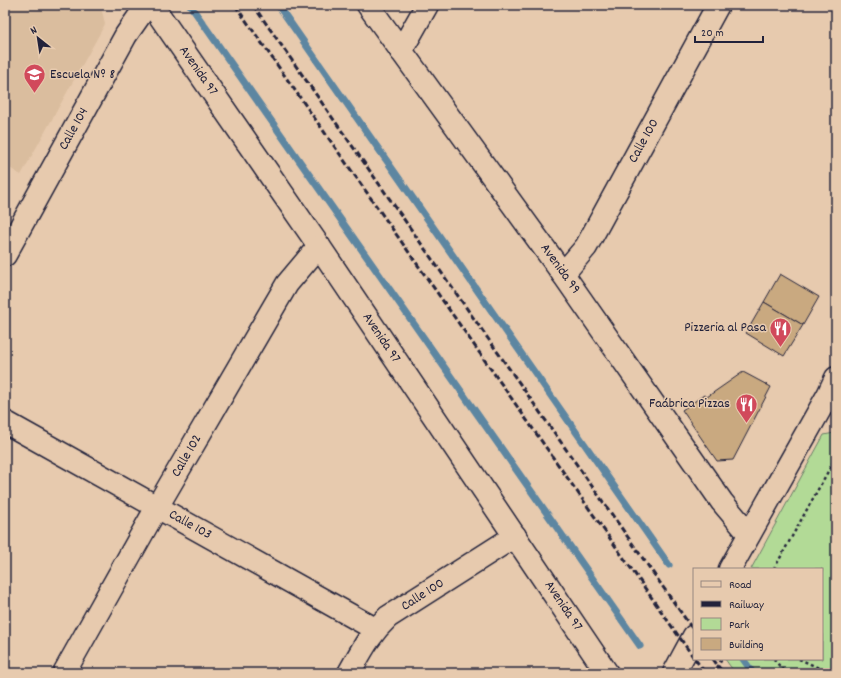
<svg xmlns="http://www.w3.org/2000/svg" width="841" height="678" font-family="Dekko,sans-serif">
  <rect width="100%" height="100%" fill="#e7caae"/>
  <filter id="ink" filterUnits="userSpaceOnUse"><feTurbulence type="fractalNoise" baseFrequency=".025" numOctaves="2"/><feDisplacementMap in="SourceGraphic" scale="8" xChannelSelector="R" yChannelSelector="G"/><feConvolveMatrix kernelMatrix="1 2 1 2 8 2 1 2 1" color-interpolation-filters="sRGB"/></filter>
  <g filter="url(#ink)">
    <path fill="#dabd9e" d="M5 5H97L102 11 105 24 21 175 5 165Z"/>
    <path fill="#b2da96" stroke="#6a7e68" d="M834 433H836V673H735L725 659H822V569H751L824 435Z"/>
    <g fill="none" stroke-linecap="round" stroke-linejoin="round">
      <g stroke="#5d86a1" stroke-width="7">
        <path d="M190 5 640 646"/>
        <path d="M278 5 669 565"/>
        <path d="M743 659 753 673"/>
      </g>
    </g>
    <g fill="#c9a980" stroke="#22223b">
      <path d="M780 274 819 297 803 325 764 302Z"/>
      <path d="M764 302 803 325 784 356 746 333Z"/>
      <path d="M743 372 771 387 733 460 717 461 682 410 704 395 707 397Z"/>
    </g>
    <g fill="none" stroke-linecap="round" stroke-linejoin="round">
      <defs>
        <g id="minor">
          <path d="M152 5 319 246 607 673"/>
          <path d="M368 5 563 274 722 502 749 534"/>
          <path d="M401 51 427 5"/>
          <path d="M5 255 126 35 147 5"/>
          <path d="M563 274 586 247 718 5"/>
          <path d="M5 422 375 629"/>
          <path d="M64 673 157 507 287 284 319 246"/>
          <path d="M349 673C362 650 369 635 388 617L515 536"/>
        </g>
        <g id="tertiary">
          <path d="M730 569 828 395 836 378"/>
          <path d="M674 673 694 636"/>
        </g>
      </defs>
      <use href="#minor" stroke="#22223b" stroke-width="25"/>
      <use href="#tertiary" stroke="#22223b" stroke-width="25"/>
      <g stroke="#22223b" stroke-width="2.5" stroke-dasharray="3 3" stroke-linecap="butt">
        <path d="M774 569 836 457"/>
        <path d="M774 659 785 673"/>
        <path d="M799 659 830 673"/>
        <path d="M714 673 722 659"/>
      </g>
      <use href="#minor" stroke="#e7caae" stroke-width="22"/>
      <use href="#tertiary" stroke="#e7caae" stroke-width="22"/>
      <g stroke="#22223b" stroke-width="3" stroke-dasharray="6 3" stroke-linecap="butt">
        <path d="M235 5 694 658"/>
        <path d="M253 5 694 631"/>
        <path d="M695 659 705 673"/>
        <path d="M713 659 723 673"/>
      </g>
    </g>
  </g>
  <defs>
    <symbol id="school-pin" viewBox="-11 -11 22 30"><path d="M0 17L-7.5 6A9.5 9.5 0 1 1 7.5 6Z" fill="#d1495b" stroke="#e7caae"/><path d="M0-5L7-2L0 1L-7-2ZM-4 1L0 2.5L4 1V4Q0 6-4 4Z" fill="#fff"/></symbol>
    <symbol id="restaurant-pin" viewBox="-11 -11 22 30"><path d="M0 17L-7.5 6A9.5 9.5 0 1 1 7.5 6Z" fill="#d1495b" stroke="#e7caae"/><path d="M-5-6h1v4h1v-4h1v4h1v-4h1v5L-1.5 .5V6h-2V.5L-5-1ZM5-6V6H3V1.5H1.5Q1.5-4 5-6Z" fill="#fff"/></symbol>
  </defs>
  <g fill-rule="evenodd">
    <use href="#school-pin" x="22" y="62" width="25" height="34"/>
    <use href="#restaurant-pin" x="768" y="316" width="25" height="34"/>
    <use href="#restaurant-pin" x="734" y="392" width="25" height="34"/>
  </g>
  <g text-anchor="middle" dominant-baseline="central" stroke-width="3" stroke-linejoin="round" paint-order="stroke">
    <g font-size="14" fill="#22223b" stroke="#e7caae">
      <text transform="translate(198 71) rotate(55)">Avenida 97</text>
      <text transform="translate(74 129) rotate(-61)">Calle 104</text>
      <text transform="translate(644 141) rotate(-61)">Calle 100</text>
      <text transform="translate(560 269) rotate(54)">Avenida 99</text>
      <text transform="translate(381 338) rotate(56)">Avenida 97</text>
      <text transform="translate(187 456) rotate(-60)">Calle 102</text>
      <text transform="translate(190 525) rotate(29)">Calle 103</text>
      <text transform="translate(423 595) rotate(-33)">Calle 100</text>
      <text transform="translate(563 606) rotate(56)">Avenida 97</text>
    </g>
    <g font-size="14" fill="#22223b" stroke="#e7caae" text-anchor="end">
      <text x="50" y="75" text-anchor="start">Escuela Nº 8</text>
      <text x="766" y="328">Pizzeria al Pasa</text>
      <text x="730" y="404">Faábrica Pizzas</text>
    </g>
  </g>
  <rect width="841" height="678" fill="none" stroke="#e7caae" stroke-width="20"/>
  <rect x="10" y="10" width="821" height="658" fill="none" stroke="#22223b" stroke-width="1.5" filter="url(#ink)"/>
  <rect x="693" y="568" width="130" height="92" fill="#e7caae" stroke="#988780"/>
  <rect x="701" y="581" width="20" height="6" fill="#e7caae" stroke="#988780"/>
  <text x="729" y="588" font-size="12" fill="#22223b">Road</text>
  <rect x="701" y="601" width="20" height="6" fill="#22223b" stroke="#988780"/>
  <text x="729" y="608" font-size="12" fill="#22223b">Railway</text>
  <rect x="701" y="618" width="20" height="12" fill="#b2da96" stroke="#988780"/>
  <text x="729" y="628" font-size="12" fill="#22223b">Park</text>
  <rect x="701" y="638" width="20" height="12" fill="#c9a980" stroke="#988780"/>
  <text x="729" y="648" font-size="12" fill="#22223b">Building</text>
  <g transform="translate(38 38) rotate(330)" stroke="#e7caae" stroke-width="3" paint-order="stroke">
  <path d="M0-3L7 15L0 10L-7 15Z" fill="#22223b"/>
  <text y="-6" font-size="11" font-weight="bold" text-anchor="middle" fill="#22223b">N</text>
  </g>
  <path d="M695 36v6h68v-6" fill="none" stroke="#22223b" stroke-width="2"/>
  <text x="701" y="36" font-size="12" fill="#22223b" stroke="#e7caae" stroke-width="3" paint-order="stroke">20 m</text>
</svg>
